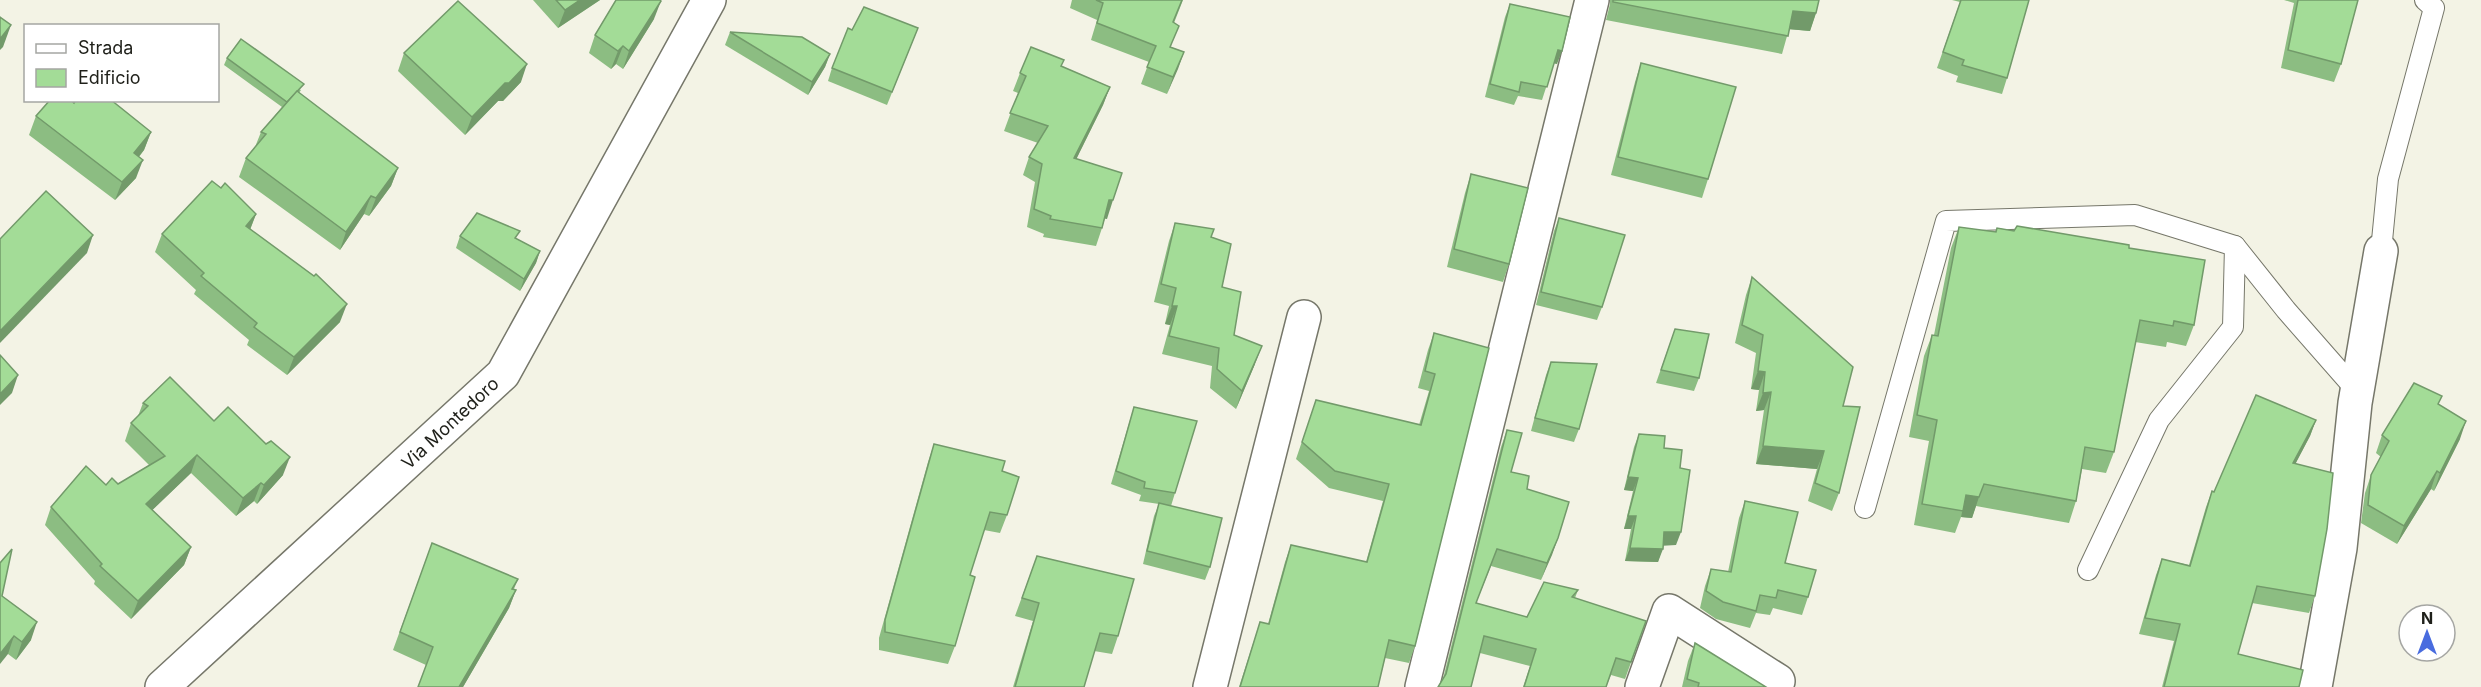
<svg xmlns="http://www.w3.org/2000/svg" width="2481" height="687" font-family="Inter,sans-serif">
  <rect width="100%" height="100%" fill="#f3f3e5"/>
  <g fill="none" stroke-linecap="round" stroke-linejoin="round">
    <defs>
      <g id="lane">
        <path d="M2381 251 2388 179 2434 8 2425 0"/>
        <path d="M1865 508 1946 221 2135 215 2235 246 2286 310 2357 391"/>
        <path d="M2088 570 2159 420 2233 327 2235 246"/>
      </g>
      <g id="street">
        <path d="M162 687 503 374 709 0"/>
        <path d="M1210 687 1304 317"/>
        <path d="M1422 687 1592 0"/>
        <path d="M1642 687 1669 611 1778 681"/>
        <path d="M2315 687 2340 548 2355 403 2381 251"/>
      </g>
    </defs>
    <use href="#lane" stroke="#76776a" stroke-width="22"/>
    <use href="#street" stroke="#76776a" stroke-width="36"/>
    <use href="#lane" stroke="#fff" stroke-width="20"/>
    <use href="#street" stroke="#fff" stroke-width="33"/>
  </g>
  <g fill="#8cbd82">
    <path d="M533 0H600L558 28Z"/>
    <path d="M1072 0H1183L1174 23 1171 47 1184 52 1167 94 1141 84 1149 62 1091 40 1097 20 1070 8Z"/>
    <path d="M1610 0H1819L1816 13 1810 31 1789 29 1782 54 1606 20 1610 4Z"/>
    <path d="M1952 0H2029L2007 78 2002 94 1956 82 1958 76 1937 68 1960 2Z"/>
    <path d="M2284 0H2358L2341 64 2334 82 2281 68 2294 3Z"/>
    <path d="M1510 4 1557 64 1554 63 1542 100 1518 96 1514 105 1485 97 1505 17Z"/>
    <path d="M654 19 623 69 616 64 611 69 589 53 595 35Z"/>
    <path d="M918 28 887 105 828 81 832 68 852 30Z"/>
    <path d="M730 32 830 54 825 67 808 95 725 45Z"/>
    <path d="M404 53 521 82 503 101H498L465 135 398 71Z"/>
    <path d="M227 58 301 90 299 93 398 168 391 186 369 216 364 214 340 250 239 177 246 158 255 147 261 132 282 107 224 65Z"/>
    <path d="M1641 63 1708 179 1702 198 1611 175 1635 82Z"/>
    <path d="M1061 66 1110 87 1103 105 1076 159 1107 219 1105 218 1102 228 1096 246 1043 237 1044 234 1027 227 1035 182 1023 175 1029 157 1038 143 1004 131 1018 93 1013 91 1020 73Z"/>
    <path d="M74 103 151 132 144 150 139 157 136 178 115 200 29 135 36 116Z"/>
    <path d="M1471 174 1509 264 1503 282 1447 267 1465 193Z"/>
    <path d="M221 188 256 214 250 230 340 322 287 375 247 345 249 340 194 294 196 290 155 252 162 234Z"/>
    <path d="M1559 218 1602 307 1597 320 1536 305 1554 231Z"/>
    <path d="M1175 223 1211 237 1222 287 1234 335 1255 364 1236 409 1210 388 1212 366 1162 354 1170 325 1165 324 1169 306 1154 302 1169 241Z"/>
    <path d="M1959 227 1995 232 1997 228 2129 248 2194 325 2186 346 2167 342 2166 347 2135 342 2114 452 2106 473 2082 469 2076 501 2069 523 1976 506 1972 518 1961 517 1955 533 1914 525 1929 441 1909 437 1924 356 1932 335H1934L1951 248Z"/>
    <path d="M460 236 517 239 540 251 536 263 520 291 456 248Z"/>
    <path d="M1752 277 1843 406 1839 493 1832 511 1808 501 1817 469 1756 464 1764 410 1756 411 1759 390 1751 389 1756 353 1735 343 1746 295Z"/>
    <path d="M1675 329 1699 378 1694 391 1656 383Z"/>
    <path d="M1434 333 1489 348 1415 646 1409 663 1385 658 1378 687H1239L1260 622 1268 624 1285 562 1291 545 1366 562 1383 501 1329 488 1296 459 1316 400 1419 425 1429 391 1418 388 1428 350Z"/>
    <path d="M1551 362 1579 429 1574 442 1531 431 1546 375Z"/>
    <path d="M143 403 214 421 283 475 257 504 254 501 236 516 191 473 152 510 191 547 184 565 131 619 94 584 95 581 45 525 51 507 106 485 118 484 149 465 125 441 131 423 138 416Z"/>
    <path d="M2439 405 2460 439 2434 491 2431 489 2397 544 2361 523 2365 493 2371 475 2381 457 2376 453 2382 435Z"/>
    <path d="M1134 407 1175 493 1171 506 1210 567 1205 580 1143 564 1154 516 1159 504 1139 501 1141 495 1111 484 1130 420Z"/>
    <path d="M2316 420 2310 436 2295 464 2315 596 2309 613 2252 603 2238 654 2299 687H2162L2174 641 2139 634 2156 575 2162 559 2189 565 2206 507 2212 491 2214 492Z"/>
    <path d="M1507 430 1511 472 1527 489 1558 538 1541 580 1491 566 1476 603 1527 617 1578 590 1575 598 1646 621 1625 679 1611 675 1606 687H1523L1530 666 1480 653 1443 679 1501 447Z"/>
    <path d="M1639 434 1664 448 1680 468 1676 545H1663L1658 562 1625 561 1631 529H1624L1633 491 1624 490 1634 447Z"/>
    <path d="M934 444 1002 471 1007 515 1000 533 984 530 970 575 955 646 948 664 879 650V638L928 462Z"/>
    <path d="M1745 501 1808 597 1802 615 1773 608 1770 615 1756 613 1750 628 1716 619 1700 608 1705 586 1711 569 1728 572 1739 518Z"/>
    <path d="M432 543 518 579 514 589 516 590 509 608 463 687H418L426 665 393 650Z"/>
    <path d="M1037 556 1118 636 1112 654 1094 651 1084 687H1013L1033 621 1015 616Z"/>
    <path d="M2 596 31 640 16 660 8 654Z"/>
    <path d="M1695 643 1766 687H1682L1688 661Z"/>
  </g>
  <g fill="#729a6a">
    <path d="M580 0H600L558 28 565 10Z"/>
    <path d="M661 1 654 19 623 69 629 51Z"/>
    <path d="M1793 11 1816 13 1810 31 1787 29Z"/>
    <path d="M11 25 3 47 0 50V39Z"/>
    <path d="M623 46 616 64 611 69 618 51Z"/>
    <path d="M1558 50 1562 51 1557 64 1553 63Z"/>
    <path d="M1184 52 1178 69 1167 94 1173 77Z"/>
    <path d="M830 54 825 67 808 95 812 82Z"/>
    <path d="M527 64 521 82 503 101H498L465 135 472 117 505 83Z"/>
    <path d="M1110 87 1103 105 1068 176 1074 158Z"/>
    <path d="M151 132 144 150 127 171 134 153Z"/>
    <path d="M143 160 136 178 115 200 122 182Z"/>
    <path d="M398 168 391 186 369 216 376 198Z"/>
    <path d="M371 196 364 214 340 250 346 232Z"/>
    <path d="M1109 200H1113L1107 219 1102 218Z"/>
    <path d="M256 214 249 232 246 226Z"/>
    <path d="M93 235 87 253 0 343V331Z"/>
    <path d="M540 251 536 263 520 291 524 279Z"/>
    <path d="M347 304 340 322 287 375 294 357Z"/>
    <path d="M1172 306H1177L1170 325 1165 324Z"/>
    <path d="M1262 346 1255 364 1236 409 1242 391Z"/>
    <path d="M1758 371 1765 372 1759 390 1751 389Z"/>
    <path d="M18 375 12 393 0 405V394Z"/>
    <path d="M1771 392 1764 410 1756 411 1763 393Z"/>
    <path d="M2316 420 2310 436 2287 480 2293 463Z"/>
    <path d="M2466 421 2460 439 2434 491 2440 473Z"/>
    <path d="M1763 446 1824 451 1817 469 1756 464Z"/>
    <path d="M197 455 191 473 140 522 146 504Z"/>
    <path d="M290 457 283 475 257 504 264 485Z"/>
    <path d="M2437 471 2431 489 2397 544 2404 526Z"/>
    <path d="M1628 477 1638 478 1633 491 1624 490Z"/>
    <path d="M261 483 254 501 236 516 243 498Z"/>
    <path d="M1966 495 1979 497 1972 518 1961 517Z"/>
    <path d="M1628 516H1636L1631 529H1624Z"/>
    <path d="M1664 532H1681L1676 545 1659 546Z"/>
    <path d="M1558 538 1552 555 1541 580 1547 563Z"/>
    <path d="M191 547 184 565 131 619 138 601Z"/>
    <path d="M1630 548 1663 549 1658 562 1625 561Z"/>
    <path d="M516 590 509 608 463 687H459Z"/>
    <path d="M37 622 31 640 16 660 22 642Z"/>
    <path d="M14 636 8 654 0 664V654Z"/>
  </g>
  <g fill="#a3dc97" stroke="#729a6a" stroke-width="1.5">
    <path d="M556 0H580L565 10Z"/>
    <path d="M616 0H660L661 1 629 51 623 46 618 51 595 35Z"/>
    <path d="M1096 0H1182L1173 22 1179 26 1170 47 1184 52 1173 77 1147 67 1156 46 1097 23 1103 3Z"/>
    <path d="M1613 0H1819L1816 13 1793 11 1788 36 1613 2Z"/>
    <path d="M1961 0H2029L2007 78 1962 65 1964 60 1943 52Z"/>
    <path d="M2298 0H2358L2341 64 2288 50Z"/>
    <path d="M458 1 527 64 509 83H505L472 117 404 53Z"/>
    <path d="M1510 4 1570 17 1562 51 1558 50 1547 87 1521 82 1519 92 1490 84Z"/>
    <path d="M864 7 918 28 892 92 832 68 848 28 852 30Z"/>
    <path d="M0 17 11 25 0 39Z"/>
    <path d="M730 32 802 37 830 54 812 82Z"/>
    <path d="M241 39 304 84 287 102 227 58Z"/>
    <path d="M1031 47 1064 60 1061 66 1110 87 1074 158 1122 173 1113 200H1109L1102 228 1050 219 1051 216 1034 209 1042 164 1029 157 1048 126 1010 113 1026 76 1020 73Z"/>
    <path d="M1641 63 1736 87 1708 179 1618 157Z"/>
    <path d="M297 91 398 168 376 198 371 196 346 232 246 158 266 134 261 132Z"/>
    <path d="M50 100H71L74 103 76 100H111L151 132 134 153 143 160 122 182 36 116Z"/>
    <path d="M1471 174 1528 188 1509 264 1454 249Z"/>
    <path d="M212 181 221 188 225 183 256 214 246 226 314 276 316 274 347 304 294 357 254 327 257 323 201 276 204 273 162 234Z"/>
    <path d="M46 191 93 235 0 331V239Z"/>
    <path d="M477 213 520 231 515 238 540 251 524 279 460 236Z"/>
    <path d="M1559 218 1625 235 1602 307 1541 292Z"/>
    <path d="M1175 223 1214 229 1211 237 1231 244 1222 287 1241 292 1234 335 1262 346 1242 391 1217 369 1219 348 1169 336 1177 306H1172L1176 288 1161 284Z"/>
    <path d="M2017 226 2129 245V248L2205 260 2194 325 2174 321 2173 326 2140 320 2114 452 2085 447 2076 501 1984 484 1979 497 1966 495 1963 511 1922 504 1937 420 1917 415 1932 335 1938 336 1959 227 1996 232 1997 228 2014 231Z"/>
    <path d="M1752 277 1853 367 1843 406 1860 407 1839 493 1815 483 1824 451 1763 446 1771 392 1763 393 1765 372 1758 371 1763 335 1742 325Z"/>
    <path d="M1675 329 1709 334 1699 378 1661 370Z"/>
    <path d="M1434 333 1489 348 1415 646 1389 640 1378 687H1240L1260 622 1269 624 1291 545 1367 562 1389 484 1335 471 1302 442 1316 400 1421 425 1435 374 1425 371Z"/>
    <path d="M0 355 18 375 0 394Z"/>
    <path d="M1551 362 1597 364 1579 429 1535 418Z"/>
    <path d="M170 377 214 421 228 407 266 444 271 441 290 457 264 485 261 483 243 498 197 455 146 504 191 547 138 601 100 566 102 564 51 507 86 466 106 485 112 478 118 484 165 456 131 423 148 406 143 403Z"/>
    <path d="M2414 383 2442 396 2438 404 2466 421 2440 473 2437 471 2404 526 2368 505 2371 475 2389 441 2382 435Z"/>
    <path d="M2256 395 2316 420 2293 463 2333 473 2327 529 2315 596 2257 586 2238 654 2303 670 2299 687H2164L2180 624 2145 618 2162 559 2190 566 2212 491 2214 492Z"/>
    <path d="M1134 407 1197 421 1175 493 1144 488 1145 482 1116 471Z"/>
    <path d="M1507 430 1522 433 1511 472 1529 476 1527 489 1569 502 1558 538 1547 563 1497 549 1476 603 1527 617 1544 582 1578 590 1572 597 1646 621 1631 662 1616 658 1606 687H1524L1536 649 1484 636 1471 687H1438L1446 674Z"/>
    <path d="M1639 434 1665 436 1664 448 1682 450 1680 468 1690 470 1681 532H1664L1663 549 1630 548 1636 516H1628L1638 478 1628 477Z"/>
    <path d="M934 444 1005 461 1002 471 1019 477 1007 515 990 512 970 575 975 577 955 646 885 632V620Z"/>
    <path d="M1745 501 1798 512 1785 563 1816 570 1808 597 1778 590 1776 598 1760 595 1756 611 1723 602 1706 591 1711 569 1731 572Z"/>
    <path d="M1159 503 1222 518 1210 567 1147 551Z"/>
    <path d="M432 543 518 579 512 589 516 590 459 687H418L433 647 400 632Z"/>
    <path d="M12 549 2 596 37 622 22 642 14 636 0 654V563Z"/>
    <path d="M1037 556 1134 579 1118 636 1100 633 1084 687H1015L1039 603 1022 598Z"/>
    <path d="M1695 643 1766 687H1698L1699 683 1687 679Z"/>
  </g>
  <g text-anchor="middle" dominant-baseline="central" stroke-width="6" stroke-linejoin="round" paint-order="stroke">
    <g font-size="18" fill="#1f201a" stroke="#fff">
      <text transform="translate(450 423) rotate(-43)">Via Montedoro</text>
    </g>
  </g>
  <rect x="24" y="24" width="195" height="78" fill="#ffffff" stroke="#a5a6a3" stroke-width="1.5"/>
  <rect x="36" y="44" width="30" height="9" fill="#ffffff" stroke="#a5a6a3" stroke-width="1.5"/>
  <text x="78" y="54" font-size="18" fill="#1f201a">Strada</text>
  <rect x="36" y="69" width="30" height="18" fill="#a3dc97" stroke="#a5a6a3" stroke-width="1.5"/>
  <text x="78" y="84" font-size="18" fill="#1f201a">Edificio</text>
  <g transform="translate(2427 633)"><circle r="28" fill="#ffffff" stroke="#a5a6a3" stroke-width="1.5"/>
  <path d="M0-4.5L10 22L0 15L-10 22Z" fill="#496cdf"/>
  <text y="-9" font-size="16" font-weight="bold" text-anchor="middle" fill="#1f201a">N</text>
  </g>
</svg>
